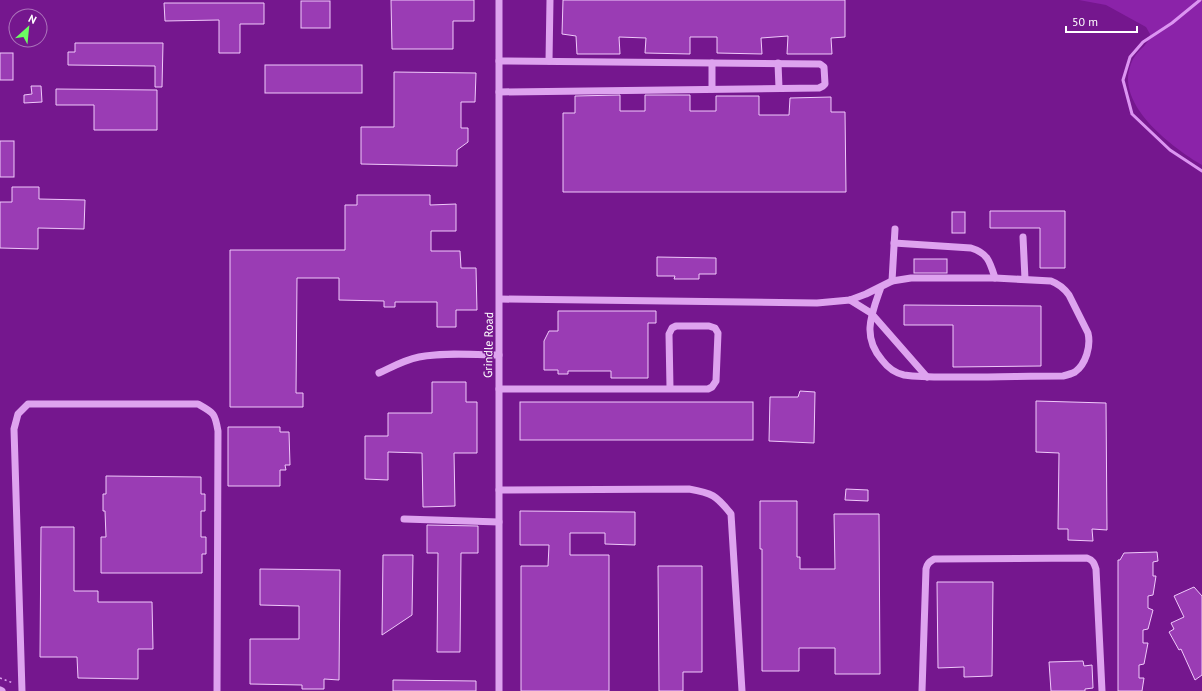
<svg xmlns="http://www.w3.org/2000/svg" width="1202" height="691" font-family="'PT Sans',sans-serif">
  <rect width="100%" height="100%" fill="#75178e"/>
  <path fill="#8b23a9" d="M1079 0H1202V165C1173 148 1120 108 1129 70 1130 66 1132 60 1135 56 1141 47 1148 46 1150 34L1146 27 1106 5Z"/>
  <g fill="none" stroke-linecap="round" stroke-linejoin="round">
    <path stroke="#dc95f2" stroke-width="3" d="M1200 0 1172 23 1143 42 1130 57 1123 80 1132 114 1170 150 1202 171"/>
  </g>
  <g fill="#9a3cb4" stroke="#f0c9fb">
    <path d="M391 0H474V21H453V49H392Z"/>
    <path d="M563 0H845V37L831 38 832 54H787L788 36 761 38 762 54 717 53V37H690V54L645 53 646 38 619 37 620 54H577L576 36 562 34Z"/>
    <rect x="301" y="1" width="29" height="27"/>
    <path d="M164 3H264V24H240V53H219V20L165 21Z"/>
    <path d="M75 43H163L162 87H155V66L68 65V52H75Z"/>
    <rect x="0" y="53" width="13" height="27"/>
    <rect x="265" y="65" width="97" height="28"/>
    <path d="M394 72 476 73 475 102H461V128H468V142L457 150V166L361 164V127H394Z"/>
    <path d="M31 86H41L42 102 24 103V95L32 94Z"/>
    <path d="M56 89 157 90V130H94V105H56Z"/>
    <path d="M620 95V111H645V95H690V111H716V96H759V115H789L790 98 831 97V112H845L846 192H563V113H575V96Z"/>
    <rect x="0" y="141" width="14" height="36"/>
    <path d="M12 187H39V199L85 200 84 229 38 228V249L0 248V202H12Z"/>
    <path d="M357 195H430V205L456 204V231H431V251H460L461 268H476L477 310H456V327H437V302H395V307H384V301L339 300V278H297L296 393H303V407H230V250H345V205H357Z"/>
    <path d="M990 211H1065V268H1040V228H990Z"/>
    <rect x="952" y="212" width="13" height="21"/>
    <path d="M657 257 716 258V274H699V279H674L675 276H657Z"/>
    <rect x="914" y="259" width="33" height="14"/>
    <path d="M904 305 1041 306V366L953 367V325H904Z"/>
    <path d="M558 311H656V323H648V378H611V371H568V374H558V370H544V341L549 331H558Z"/>
    <path d="M432 382H466V402H477V453H454L455 506 423 507 422 453 388 452V480L365 479V436H388V413H432Z"/>
    <path d="M800 391 815 392 814 443 769 441 770 397H798Z"/>
    <path d="M1036 401 1106 403 1107 530 1092 529 1093 541 1068 540V529H1058L1059 453 1036 452Z"/>
    <rect x="520" y="402" width="233" height="38"/>
    <path d="M228 427H280V432H289L290 465H285L286 470H280V486H228Z"/>
    <path d="M106 476 201 477V494H205V511H201V537H206V554H202V573H101V537H106L105 511H103V494H106Z"/>
    <path d="M846 489 868 490V501L845 500Z"/>
    <path d="M760 501H797V557H800V569H835L834 514H879L880 674H835V648H799V671H762V549H760Z"/>
    <path d="M520 511 635 512V545L605 544V533H570V555H609V691H521V566H548L549 545H520Z"/>
    <path d="M427 525 478 526V553H461L460 652H437L438 553H427Z"/>
    <path d="M41 527H74V591H98V602H152L153 649H138V679L78 678 77 657H40Z"/>
    <path d="M1157 552 1158 561 1153 562V576H1156L1153 595 1148 596V608L1153 610 1148 629 1143 630V643H1148L1144 664 1139 665V678H1144L1142 691H1118V560H1120L1124 553Z"/>
    <path d="M383 555H413L412 615 382 635Z"/>
    <path d="M658 566H702V672H683V691H659Z"/>
    <path d="M260 569 340 570 339 680 324 679V689H302V685L250 684V639H299V606L260 605Z"/>
    <path d="M937 582H993L992 676 964 677V667L938 668Z"/>
    <path d="M1194 587 1202 596V675L1195 680 1181 649 1179 650 1169 632 1174 629 1171 623 1184 617 1174 596Z"/>
    <path d="M1083 661 1084 666 1092 665 1093 688 1085 689V691H1051L1049 662Z"/>
    <path d="M393 680 476 681V691H393Z"/>
  </g>
  <g fill="none" stroke-linecap="round" stroke-linejoin="round">
    <path stroke="#dea3ef" stroke-width="1.5" stroke-dasharray="2 3" stroke-linecap="butt" d="M0 678 13 683"/>
    <g stroke="#dea3ef" stroke-width="7">
      <path d="M499 0V691"/>
      <path d="M499 61 820 64 824 67 825 84 823 86 819 88 499 92"/>
      <path d="M549 61 550 0"/>
      <path d="M712 63V89"/>
      <path d="M778 63 779 88"/>
      <path d="M1023 237 1025 279"/>
      <path d="M894 243 971 248C988 253 990 262 995 278"/>
      <path d="M892 281 895 229"/>
      <path d="M500 299 817 303 850 300 866 294 892 281 911 278H995L1051 281C1059 284 1064 288 1069 295L1088 333C1091 346 1086 364 1075 372 1071 374 1067 375 1063 376 1031 376 1000 377 968 377 947 377 925 378 904 375 895 373 888 368 882 360 861 336 872 313 881 287"/>
      <path d="M850 300 871 313 927 377"/>
      <path d="M379 373C392 367 404 360 419 357 444 352 473 355 499 355"/>
      <path d="M499 389H708L712 387 716 381 718 333 715 328 709 326H676L672 328 669 334 670 388"/>
      <path d="M499 490 689 489C712 493 716 495 731 514L742 691"/>
      <path d="M404 519 499 522"/>
      <path d="M0 690 2 691"/>
      <path d="M22 691 14 429 18 414 28 404H198C214 413 215 413 218 431L217 691"/>
      <path d="M922 691 926 569C927 564 929 562 934 559L1087 558C1093 560 1094 563 1096 569L1102 691"/>
    </g>
  </g>
  <g text-anchor="middle" dominant-baseline="central" stroke-width="3" stroke-linejoin="round" paint-order="stroke">
    <g font-size="12" fill="#fff" stroke="#75178e">
      <text transform="translate(488 345) rotate(-89)">Grindle Road</text>
    </g>
  </g>
  <g transform="translate(28 28) rotate(27)"><circle r="19" fill="#75178e" stroke="#ac74bb"/>
  <path d="M0-3L7 15L0 10L-7 15Z" fill="#6bff61"/>
  <text y="-6" font-size="11" font-weight="bold" text-anchor="middle" fill="#ffffff">N</text>
  </g>
  <path d="M1066 26v6h71v-6" fill="none" stroke="#ffffff" stroke-width="2"/>
  <text x="1072" y="26" font-size="12" fill="#ffffff" stroke="#75178e" stroke-width="3" paint-order="stroke">50 m</text>
</svg>
